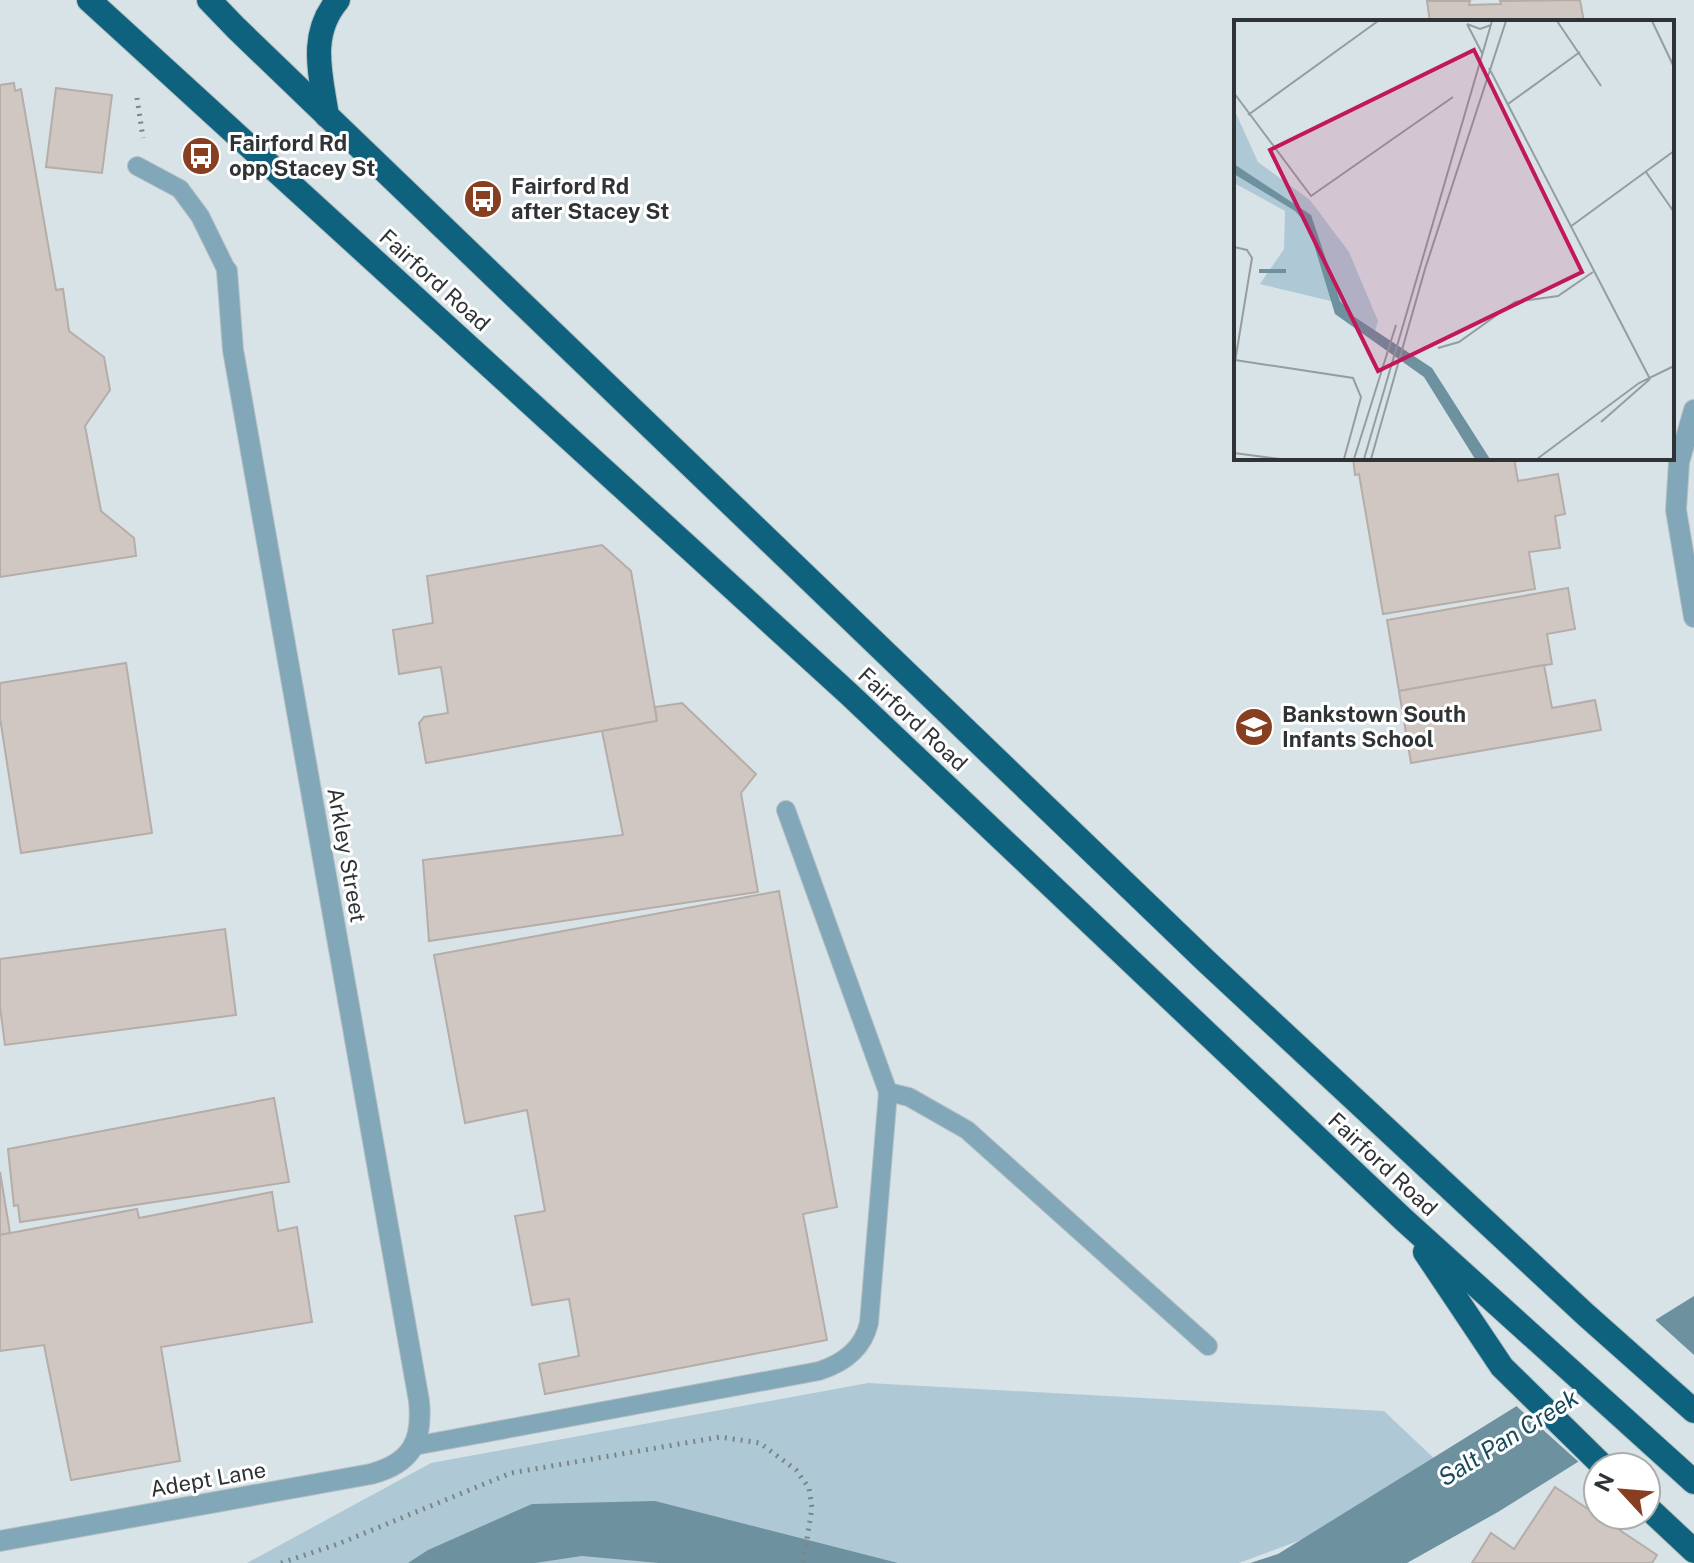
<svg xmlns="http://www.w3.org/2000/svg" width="1694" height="1563" font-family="'Public Sans',sans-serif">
  <rect width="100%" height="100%" fill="#d8e3e7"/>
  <path fill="#aec9d5" d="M868 1383 1384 1411 1458 1481 1239 1563H247L431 1463Z"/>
  <g fill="#6e919f">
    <path d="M1694 1296V1389L1498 1512 1407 1563H1250L1278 1554Z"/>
    <path d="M655 1501 898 1563H659L582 1556 535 1563H408L428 1550 532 1504Z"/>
  </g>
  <path fill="#d8e3e7" d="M1652 1317 1694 1355V1394L1581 1464 1513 1403Z"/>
  <g fill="#d0c6c2" stroke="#b6aca8" stroke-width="2">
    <path d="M1580 0 1584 22H1430L1427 1H1470L1469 5 1501 4 1500 1Z"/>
    <path d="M14 83 15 91 21 89 56 290 63 289 69 331 104 357 110 390 85 426 101 511 134 538 136 556 0 577V85Z"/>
    <path d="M56 88 112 95 102 173 46 167Z"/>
    <path d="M1353 458H1514L1518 481 1558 474 1565 514 1555 516 1560 548 1529 552 1535 589 1383 614 1359 474 1355 475Z"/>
    <path d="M602 545 631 571 657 721 426 763 419 723 424 717 448 713 441 667 399 674 393 630 433 623 427 576Z"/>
    <path d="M1568 588 1575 629 1547 634 1552 664 1399 691 1387 620Z"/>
    <path d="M126 663 152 833 21 853 0 718V683Z"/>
    <path d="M1544 665 1552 708 1595 700 1601 730 1411 763 1399 691Z"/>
    <path d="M682 703 756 774 741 793 758 892 429 941 423 860 623 835 602 731 657 721 655 707Z"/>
    <path d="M779 891 837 1207 803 1214 827 1340 545 1394 539 1364 579 1356 569 1299 532 1305 515 1216 545 1211 527 1110 465 1123 434 955Z"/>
    <path d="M225 929 236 1015 5 1045 0 1007V959Z"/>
    <path d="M274 1098 289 1182 20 1222 18 1205 14 1206 8 1149Z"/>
    <path d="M0 1172 10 1233 0 1235Z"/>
    <path d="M272 1192 278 1231 297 1227 312 1322 161 1347 180 1461 71 1480 44 1345 0 1351V1235L137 1209 139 1218Z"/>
    <path d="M1555 1487 1657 1555 1652 1563H1472L1491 1533 1514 1549Z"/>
  </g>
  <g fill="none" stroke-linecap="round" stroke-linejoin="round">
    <defs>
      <g id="lane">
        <path d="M137 166 180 189 200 216 227 271"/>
        <path d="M888 1092 909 1097 967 1130 1208 1346"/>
        <path d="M414 1446 819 1371C844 1363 863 1349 869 1323L888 1092 786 810"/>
      </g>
      <g id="street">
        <path d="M1694 410 1679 462 1676 510 1694 617"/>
        <path d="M0 1541 371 1474C412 1463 423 1441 419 1401L233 350 227 271"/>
      </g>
      <g id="highway">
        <path d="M89 0 850 695 1404 1220 1694 1482"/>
        <path d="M209 0 236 28 1207 962 1586 1315 1694 1411"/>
        <path d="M327 116C321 75 308 35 338 0"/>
        <path d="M1425 1252 1502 1367 1604 1467"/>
        <path d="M1646 1506 1694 1551"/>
      </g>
    </defs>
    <use href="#lane" stroke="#b6c0c3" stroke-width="20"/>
    <use href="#street" stroke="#b6c0c3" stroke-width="22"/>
    <use href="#highway" stroke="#b6c0c3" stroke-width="26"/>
    <g stroke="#7d8487" stroke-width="5" stroke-dasharray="2 6" stroke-linecap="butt">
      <path d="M137 98 143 138"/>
      <path d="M281 1563 338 1544 511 1473 720 1437 760 1443 796 1470 809 1488 812 1508 803 1563"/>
    </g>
    <use href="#lane" stroke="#82a7b8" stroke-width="18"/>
    <use href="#street" stroke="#82a7b8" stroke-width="20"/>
    <use href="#highway" stroke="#0f627d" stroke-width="24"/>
  </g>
  <defs>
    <symbol id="bus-disc" viewBox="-11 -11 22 22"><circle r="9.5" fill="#873e21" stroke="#fff"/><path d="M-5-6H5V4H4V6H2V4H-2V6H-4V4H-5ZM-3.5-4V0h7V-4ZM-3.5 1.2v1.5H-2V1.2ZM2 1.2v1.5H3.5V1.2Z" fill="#fff"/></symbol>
    <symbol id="school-disc" viewBox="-11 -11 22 22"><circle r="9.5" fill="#873e21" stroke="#fff"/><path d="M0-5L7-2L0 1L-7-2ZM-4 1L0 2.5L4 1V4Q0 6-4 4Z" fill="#fff"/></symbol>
  </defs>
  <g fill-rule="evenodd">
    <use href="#bus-disc" x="179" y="134" width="44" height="44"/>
    <use href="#bus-disc" x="461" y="177" width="44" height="44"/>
    <use href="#school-disc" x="1232" y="705" width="44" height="44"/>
  </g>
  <g text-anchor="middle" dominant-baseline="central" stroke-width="6" stroke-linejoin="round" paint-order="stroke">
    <g font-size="22" font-weight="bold" fill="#2f3335" stroke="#fff" text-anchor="start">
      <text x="229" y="143">Fairford Rd<tspan x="229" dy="25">opp Stacey St</tspan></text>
      <text x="511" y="186">Fairford Rd<tspan x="511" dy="25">after Stacey St</tspan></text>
      <text x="1282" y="714">Bankstown South<tspan x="1282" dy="25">Infants School</tspan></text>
    </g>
    <g font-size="22" fill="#2f3335" stroke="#fff">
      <text transform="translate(435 280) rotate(42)">Fairford Road</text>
      <text transform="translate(913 719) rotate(43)">Fairford Road</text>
      <text transform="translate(347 855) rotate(80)">Arkley Street</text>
      <text transform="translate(1383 1164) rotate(43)">Fairford Road</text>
      <text transform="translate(208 1479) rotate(-10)">Adept Lane</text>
    </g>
    <g font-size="24" font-style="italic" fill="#194a5c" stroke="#fff">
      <text transform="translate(1508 1437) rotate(-32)">Salt Pan Creek</text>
    </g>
  </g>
  <g transform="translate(1234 20)">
    <rect width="440" height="440" fill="#d8e3e7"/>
    <path d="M0 89 24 142 76 180 115 232 144 301 140 315 105 283 26 264 50 229 51 191 0 163Z" fill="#aec9d5"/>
    <path d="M0 144 77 195 106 281 119 296 198 348 256 439H241L190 357 101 294 74 205 61 191 0 154Z" fill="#6e919f"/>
    <path fill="none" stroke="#6e919f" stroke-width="4" d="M25 251H52"/>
    <path fill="none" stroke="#949da0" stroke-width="2" d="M323 1 367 66M418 1 439 45M233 4 248 33M233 4 246 9 257 5M255 48 416 359M0 73 77 176 219 77M274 84 346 32M14 95 144 1M412 152 440 192M336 207 440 131M0 227 13 230 18 238 0 348M204 328 225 322 281 282 324 276 359 252M1 340 119 358 127 377 110 439M367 402 416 359M0 433 46 439M120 439 162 305M130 439 258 1M137 439 191 249 272 1M303 439 405 363 440 346"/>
    <path fill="#c2185b" fill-opacity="0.15" stroke="#c2185b" stroke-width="4" d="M240 30 348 252 144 351 36 130Z"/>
    <rect width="440" height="440" fill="none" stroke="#2f3335" stroke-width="4"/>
  </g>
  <g transform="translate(1622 1491) rotate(296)"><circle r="38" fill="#ffffff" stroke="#acadae" stroke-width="2"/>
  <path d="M0-6L14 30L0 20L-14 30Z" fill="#873e21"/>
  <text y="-12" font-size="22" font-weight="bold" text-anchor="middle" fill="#2f3335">N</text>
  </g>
</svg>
